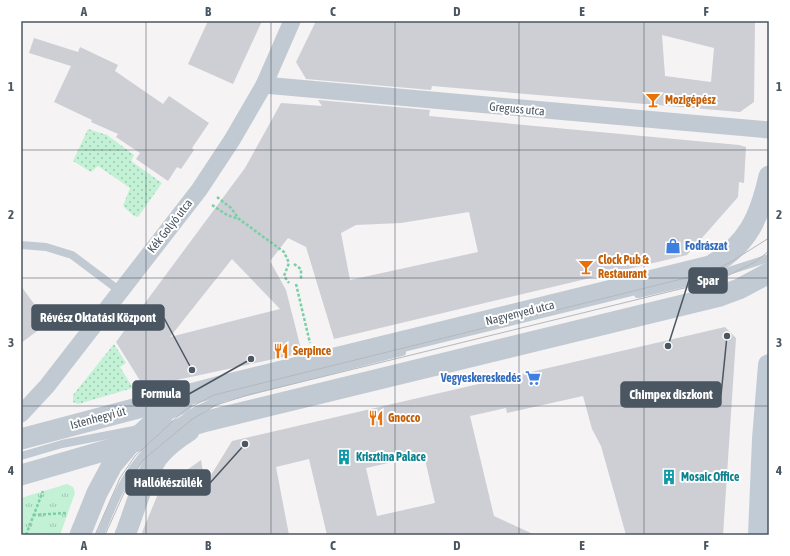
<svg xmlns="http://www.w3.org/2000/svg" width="790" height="556" font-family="'Asap Condensed',sans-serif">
  <defs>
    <pattern id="grass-dots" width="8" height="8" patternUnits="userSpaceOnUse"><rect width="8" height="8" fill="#c3f1d5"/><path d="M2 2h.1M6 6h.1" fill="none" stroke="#a0c6b0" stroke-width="1.8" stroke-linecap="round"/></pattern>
    <pattern id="park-tufts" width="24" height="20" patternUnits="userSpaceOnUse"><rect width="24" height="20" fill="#c3f1d5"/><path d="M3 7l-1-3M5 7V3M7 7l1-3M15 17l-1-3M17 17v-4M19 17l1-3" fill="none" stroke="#a0c6b0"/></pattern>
  </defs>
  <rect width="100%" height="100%" fill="#f5f3f3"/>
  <g fill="url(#grass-dots)">
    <path d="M88 129 107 135 134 155 131 161 162 183 138 217 134 216 123 206 130 188 98 166 91 172 73 161Z"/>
    <path d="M114 344 126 363 120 367 133 388 78 404 73 402V395Z"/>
  </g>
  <path fill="url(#park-tufts)" d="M67 484 73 487 75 493 60 535H21V498Z"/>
  <g fill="#cdcfd5" fill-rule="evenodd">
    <path d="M208 21H262L233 84 188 64Z"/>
    <path d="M316 21H755L754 102 740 112 432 86 431 90 306 79 296 62ZM662 35 714 48 711 82 665 76Z"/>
    <path d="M34 38 78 52 80 47 118 65 115 71 163 104 169 96 209 123 192 148 194 150 181 169 177 167 168 181 136 159 140 153 116 137 118 134 91 122 92 120 54 102 71 66 29 53Z"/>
    <path d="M318 100 430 110 429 116 739 145 746 147 744 183 739 182 738 197 687 255 334 339 306 247 288 238 270 261 286 290 302 353 144 387 116 342 245 168 281 103 322 106ZM469 212 478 252 350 280 341 233 356 225 401 223ZM232 259 280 309 170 337Z"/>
    <path d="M21 286 48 323 21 343Z"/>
    <path d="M725 327 736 338 723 535H626L601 446 592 429 583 396 507 413 506 408 470 416 494 516 535 535H327L309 459 276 467 289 535H141L160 489 201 460 205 485 232 441ZM424 455 435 503 377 516 366 468Z"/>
  </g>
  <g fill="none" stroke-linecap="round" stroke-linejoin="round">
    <g stroke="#7ad0a6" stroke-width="2.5" stroke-dasharray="3 2" stroke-linecap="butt">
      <path d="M217 197 231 208 239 219 284 252 289 263 284 276 289 283"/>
      <path d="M212 205 227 215 239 219"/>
      <path d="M294 264 301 269V279"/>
      <path d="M296 284 310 343"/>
      <path d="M33 515 67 513"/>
      <path d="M26 535 43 491"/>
    </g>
    <g stroke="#c1cad2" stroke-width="8">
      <path d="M21 245 46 247 72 255 120 291"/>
      <path d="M638 294 710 277 769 258"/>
      <path d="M178 423 195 411 223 398 402 352"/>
      <path d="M21 456 62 444 139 429"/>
      <path d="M100 535C116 497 125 471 156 442"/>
    </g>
    <g stroke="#c1cad2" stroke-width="17">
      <path d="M264 85 769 130"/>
      <path d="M21 414 47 386 199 190 232 140 264 85 292 21"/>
    </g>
    <g stroke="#c1cad2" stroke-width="21">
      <path d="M21 439 221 386 710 266C748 245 760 216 769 176"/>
      <path d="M21 475 207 421 720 296 739 289 769 273"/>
      <path d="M80 535 97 493 112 465 129 445 167 410 182 403"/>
      <path d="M125 535C135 510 142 480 158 457 166 447 178 438 189 431"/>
    </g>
    <path stroke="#c1cbd6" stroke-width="22" d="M759 535 763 439 769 365"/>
    <g stroke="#b5b8bd" stroke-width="1">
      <path d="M95 535 120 478 135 456 185 410 214 395 710 272 729 263 769 238"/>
      <path d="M105 535 129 482 143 460 191 420 216 405 248 395 721 279 755 262 769 251"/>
    </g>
  </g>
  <path fill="none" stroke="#4a5661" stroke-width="1" stroke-opacity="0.55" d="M146 21V535M271 21V535M395 21V535M519 21V535M644 21V535M21 150H769M21 278H769M21 406H769"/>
  <defs>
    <symbol id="bar-bare" viewBox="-9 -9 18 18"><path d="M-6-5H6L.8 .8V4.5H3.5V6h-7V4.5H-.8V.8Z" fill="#e8710a" stroke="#fff" stroke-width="2.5" paint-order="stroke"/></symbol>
    <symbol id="shop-bare" viewBox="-9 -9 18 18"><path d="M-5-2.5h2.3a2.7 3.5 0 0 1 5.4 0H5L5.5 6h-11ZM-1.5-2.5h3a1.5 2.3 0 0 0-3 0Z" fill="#3f7fe0" stroke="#fff" stroke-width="2.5" paint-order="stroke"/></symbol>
    <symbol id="restaurant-bare" viewBox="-9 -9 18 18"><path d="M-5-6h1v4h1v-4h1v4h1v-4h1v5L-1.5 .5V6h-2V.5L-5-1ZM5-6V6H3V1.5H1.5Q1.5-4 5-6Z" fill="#e8710a" stroke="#fff" stroke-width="2.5" paint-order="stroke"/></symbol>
    <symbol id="supermarket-bare" viewBox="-9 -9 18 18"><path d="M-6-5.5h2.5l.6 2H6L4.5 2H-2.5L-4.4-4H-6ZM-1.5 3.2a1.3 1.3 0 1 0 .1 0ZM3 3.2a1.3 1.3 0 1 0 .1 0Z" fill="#3f7fe0" stroke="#fff" stroke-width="2.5" paint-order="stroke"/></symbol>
    <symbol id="building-bare" viewBox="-9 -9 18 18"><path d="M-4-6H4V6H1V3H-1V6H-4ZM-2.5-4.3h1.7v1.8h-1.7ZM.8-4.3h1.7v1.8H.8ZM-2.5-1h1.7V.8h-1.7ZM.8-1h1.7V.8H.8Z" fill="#0f9aa8" stroke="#fff" stroke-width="2.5" paint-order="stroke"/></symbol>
  </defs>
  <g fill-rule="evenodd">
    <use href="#bar-bare" x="642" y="89" width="22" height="22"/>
    <use href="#shop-bare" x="662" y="235" width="22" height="22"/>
    <use href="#bar-bare" x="575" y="256" width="22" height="22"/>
    <use href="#restaurant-bare" x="270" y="340" width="22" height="22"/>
    <use href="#supermarket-bare" x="522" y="367" width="22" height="22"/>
    <use href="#restaurant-bare" x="365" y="407" width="22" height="22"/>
    <use href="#building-bare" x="333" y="446" width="22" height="22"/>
    <use href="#building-bare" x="658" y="466" width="22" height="22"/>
  </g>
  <g text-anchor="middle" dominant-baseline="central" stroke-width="4" stroke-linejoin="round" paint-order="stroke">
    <g font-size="12" font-weight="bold" fill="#c56008" stroke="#fff" text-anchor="start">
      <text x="665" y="100">Mozigépész</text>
      <text x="598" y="260">Clock Pub &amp;<tspan x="598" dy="14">Restaurant</tspan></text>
      <text x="293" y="351">Serpince</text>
      <text x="388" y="418">Gnocco</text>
    </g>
    <g font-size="12" fill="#4a5661" stroke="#fff">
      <text transform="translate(517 109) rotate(5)">Greguss utca</text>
      <text transform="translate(170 226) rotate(-52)">Kék Golyó utca</text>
      <text transform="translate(520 313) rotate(-14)">Nagyenyed utca</text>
      <text transform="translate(98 418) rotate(-15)">Istenhegyi út</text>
    </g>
    <g font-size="12" font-weight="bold" fill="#366cbe" stroke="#fff" text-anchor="start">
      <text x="685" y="246">Fodrászat</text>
      <text x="521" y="378" text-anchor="end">Vegyeskereskedés</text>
    </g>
    <g font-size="12" font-weight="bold" fill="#0d838f" stroke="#fff" text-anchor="start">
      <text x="356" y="457">Krisztina Palace</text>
      <text x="681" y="477">Mosaic Office</text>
    </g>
  </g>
  <path fill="none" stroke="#4a5661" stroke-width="1.5" d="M668 346L689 280M192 370L164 318M251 359L189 394M727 336L721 395M245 444L210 483"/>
  <g fill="#4a5661" stroke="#fff" stroke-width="1.5">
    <circle cx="668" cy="346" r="4"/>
    <circle cx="192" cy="370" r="4"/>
    <circle cx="251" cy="359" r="4"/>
    <circle cx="727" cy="336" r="4"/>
    <circle cx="245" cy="444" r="4"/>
  </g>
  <g fill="#4a5661" stroke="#4a5661" stroke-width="1.5">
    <rect x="689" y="268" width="38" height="25" rx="4"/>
    <rect x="32" y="305" width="132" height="25" rx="4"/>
    <rect x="133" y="381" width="56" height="25" rx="4"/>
    <rect x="621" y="382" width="100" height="25" rx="4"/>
    <rect x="126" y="470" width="84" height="25" rx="4"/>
  </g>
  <g font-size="13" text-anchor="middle" font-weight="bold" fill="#fff">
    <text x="708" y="285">Spar</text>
    <text x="98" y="322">Révész Oktatási Központ</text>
    <text x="161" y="398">Formula</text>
    <text x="671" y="399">Chimpex diszkont</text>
    <text x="168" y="487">Hallókészülék</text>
  </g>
  <rect width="790" height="556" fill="none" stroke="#ffffff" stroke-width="44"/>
  <rect x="22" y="22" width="746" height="512" fill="none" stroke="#4a5661" stroke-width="1.5"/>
  <g font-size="13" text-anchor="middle" font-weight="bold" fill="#4a5661">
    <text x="84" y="16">A</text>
    <text x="208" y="16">B</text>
    <text x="333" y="16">C</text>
    <text x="457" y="16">D</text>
    <text x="582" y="16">E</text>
    <text x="706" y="16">F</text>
    <text x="11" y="91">1</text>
    <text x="779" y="91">1</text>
    <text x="11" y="219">2</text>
    <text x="779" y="219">2</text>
    <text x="11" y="347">3</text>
    <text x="779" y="347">3</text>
    <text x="11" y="475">4</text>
    <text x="779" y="475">4</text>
    <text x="84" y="550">A</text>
    <text x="208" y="550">B</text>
    <text x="333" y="550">C</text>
    <text x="457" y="550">D</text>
    <text x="582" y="550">E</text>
    <text x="706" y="550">F</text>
  </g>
</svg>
